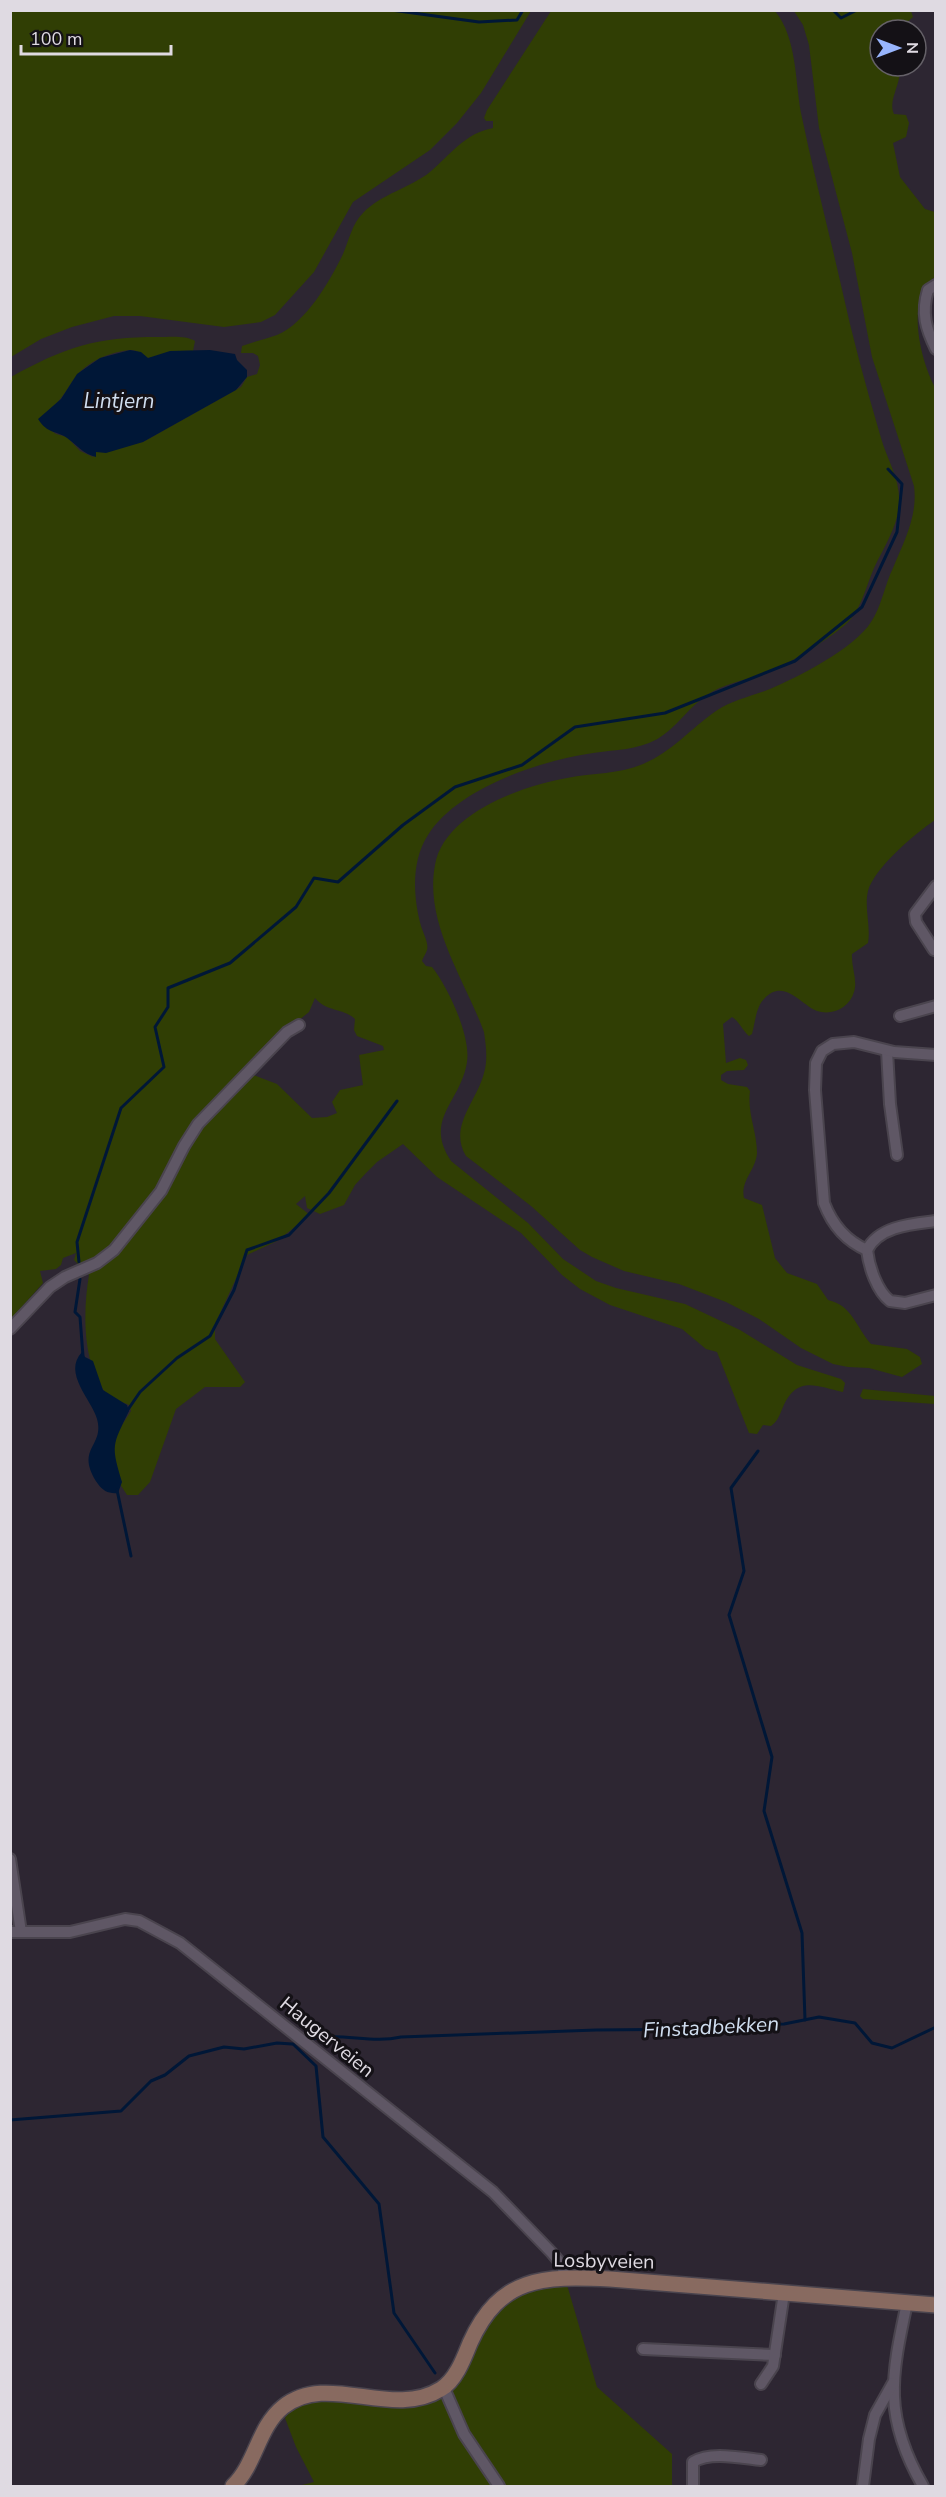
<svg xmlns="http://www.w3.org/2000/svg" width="946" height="2497" font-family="'Nunito Sans',sans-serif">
  <rect width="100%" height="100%" fill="#2d2632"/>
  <g fill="#303e04" fill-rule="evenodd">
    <path d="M11 10H531V11L481 93 457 123 430 150 353 202 314 272 275 315 261 322 224 327 140 316H114L72 327 41 339 11 357Z"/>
    <path d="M551 11H775C797 38 795 80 801 113 813 171 828 228 841 285 852 336 866 387 881 438 887 459 901 481 899 504 898 526 884 547 874 568 867 584 862 605 851 619 838 634 785 667 766 673 747 680 724 683 707 695 687 708 673 734 649 743 629 751 608 750 587 754 537 762 457 789 428 835 411 861 413 897 421 926 423 933 429 943 427 950 426 954 423 957 422 961L426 966 432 967C448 987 471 1036 467 1062 461 1102 423 1119 451 1161L528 1223 563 1259 596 1281 616 1288 685 1304 740 1330 797 1365 841 1379 845 1383 843 1392C816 1386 797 1375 783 1407 780 1414 778 1421 771 1426L763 1425 757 1434 749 1433 717 1352 706 1349 682 1329 610 1305 580 1289 562 1275 521 1233 437 1177 403 1144 377 1162 366 1173 355 1185 344 1205 320 1214 307 1208 305 1196 296 1204 310 1215 277 1241 247 1255 215 1324V1339L245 1382 240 1387H205L176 1409 150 1482 138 1495H127L116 1478 110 1444 131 1411 129 1405C122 1402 110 1398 105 1392 82 1362 83 1310 89 1275L74 1260 76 1253 63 1258 61 1265 56 1269 40 1271 43 1283 11 1319V377C65 347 96 337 158 337 169 337 186 335 195 341L193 351C173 349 165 356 148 358 142 355 138 350 131 350 113 351 90 360 77 375 71 382 67 391 61 398 53 408 45 411 42 424L56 434 67 437 80 451 93 457 96 452 143 442 241 387 247 377 257 374 260 365 258 356 253 353H241L242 346C253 342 265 339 277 335 306 323 330 281 343 254 349 240 352 224 363 213 381 194 410 188 430 172 450 155 465 133 493 128V121H486L484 118 487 110ZM315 998C326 1012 344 1008 355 1019L354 1030 357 1036 383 1046 384 1050 359 1055 363 1085 340 1090 332 1102 337 1113 327 1117 312 1118 277 1084 251 1074 284 1032 309 1012Z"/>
    <path d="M794 11H911L913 17 898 30H880V66H899C903 83 887 100 894 114L906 115 909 123 906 137 893 143 900 177 925 209 935 212V277C904 296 921 364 936 389L935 820C916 833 874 868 868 891 864 908 871 926 868 943L852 954C851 967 858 980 854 992 850 1007 833 1016 817 1011 802 1006 784 977 764 999 756 1007 755 1023 752 1034L749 1036C742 1030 739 1021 732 1017L723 1024 726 1063 740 1058 746 1060 748 1065 744 1070 727 1071 721 1075V1080L728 1084 747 1087 750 1091C747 1113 757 1131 757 1153 756 1170 740 1181 744 1198L762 1205 775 1258 787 1273 817 1284 828 1300C852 1305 856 1327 871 1344L907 1349 920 1357 922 1364 902 1377 869 1368 848 1367 833 1364 801 1348 759 1319 726 1302 679 1284 624 1271 592 1257 580 1250 531 1206 466 1156C448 1127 477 1101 484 1073 488 1059 486 1046 484 1032 465 980 424 923 435 865 444 813 522 786 567 778 592 773 620 774 643 764 672 752 691 728 716 711 732 700 753 696 770 689 798 677 855 648 871 622 881 608 885 584 893 568 904 541 918 516 914 486L872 357 852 253 819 128 809 45 803 25Z"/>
    <path d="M863 1389 935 1396V1404L863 1399 860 1396Z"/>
    <path d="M565 2278 597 2387 672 2454V2486H298L314 2482 296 2447 285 2418 306 2389 442 2395 486 2307Z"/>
  </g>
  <g fill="#001737">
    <path d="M130 350 141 352 148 358 170 351 210 350 235 354 237 360 247 370V377L236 390 143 442 106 453 96 452V457C83 454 77 445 67 438 58 431 47 434 38 419L61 399 77 374 100 358Z"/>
    <path d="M82 1352 85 1357 93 1361 103 1390 127 1405 129 1411C112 1446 111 1445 122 1482L118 1493C109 1494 103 1491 98 1484 74 1448 105 1447 97 1419 92 1400 62 1373 82 1352Z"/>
  </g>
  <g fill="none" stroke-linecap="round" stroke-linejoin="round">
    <g stroke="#001737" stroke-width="3">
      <path d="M391 10 479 22 517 20 523 10"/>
      <path d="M833 10 841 18 857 10"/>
      <path d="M79 1262 77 1242 121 1108 164 1067 155 1027 168 1007V988L230 963 296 907 314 878 338 882 403 825 455 787 522 765 575 727 665 713 795 661 862 607 897 532 902 484 888 469"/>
      <path d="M80 1279 75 1312 80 1317 83 1356"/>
      <path d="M127 1411 140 1392 177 1358 210 1336 234 1290 247 1250 289 1235 329 1193 397 1101"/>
      <path d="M758 1451 731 1488 744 1571 729 1615 772 1757 764 1811 802 1933 805 2020"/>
      <path d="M117 1490 131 1556"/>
      <path d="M312 2039C341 2032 371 2044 401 2037L596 2030 703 2029 722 2025 784 2024 819 2017 855 2023 872 2043 892 2048 936 2027"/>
      <path d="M293 2044 316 2066 323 2137 379 2204 394 2313 435 2373"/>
      <path d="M10 2120 121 2111 151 2081 165 2075 189 2056 224 2047 244 2049 277 2043 292 2044"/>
    </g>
    <defs>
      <g id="minor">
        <path d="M936 285 928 290C921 313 926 329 936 349"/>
        <path d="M934 950 916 922 915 914 936 886"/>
        <path d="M900 1016 936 1006"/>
        <path d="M887 1051 890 1104 897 1155"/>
        <path d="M867 1250C846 1241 832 1224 824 1203L815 1090 816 1063 822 1051 833 1044 854 1042 894 1052 936 1055"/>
        <path d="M867 1250C869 1267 877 1291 890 1301L905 1303 936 1295"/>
        <path d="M867 1250C879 1226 912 1224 936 1221"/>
        <path d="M10 1329 50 1287 65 1277 97 1263 114 1250 161 1191 184 1146 198 1124 287 1032 299 1025"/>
        <path d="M10 1859 21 1932"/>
        <path d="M10 1932H70L125 1919 139 1921 180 1943 493 2192 552 2253 562 2265 565 2278"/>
        <path d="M907 2303C891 2377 883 2417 923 2486"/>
        <path d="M643 2349 775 2355"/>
        <path d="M761 2384 773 2366 784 2293"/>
        <path d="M444 2388 464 2434 499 2486"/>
        <path d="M693 2486V2462C711 2451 741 2458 761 2460"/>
        <path d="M863 2486 869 2439 875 2415 893 2383"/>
      </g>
      <path id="secondary" d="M233 2486C256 2464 258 2427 283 2407 328 2371 391 2420 441 2389 456 2380 464 2358 470 2343 500 2276 543 2276 610 2279L936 2305"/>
    </defs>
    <use href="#minor" stroke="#4a444e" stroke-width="14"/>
    <use href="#secondary" stroke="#4a444e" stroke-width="18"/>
    <use href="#minor" stroke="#5f5765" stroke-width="10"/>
    <use href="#secondary" stroke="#886a60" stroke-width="15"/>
  </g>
  <g text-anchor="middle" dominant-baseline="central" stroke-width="6" stroke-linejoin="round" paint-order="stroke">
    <g font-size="20" fill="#dfdae2" stroke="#141116">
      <text transform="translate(327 2037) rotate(39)">Haugerveien</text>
      <text transform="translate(604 2261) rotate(1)">Losbyveien</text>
    </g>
    <g font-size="21" font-style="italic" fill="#d0def0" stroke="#141116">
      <text x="119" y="401">Lintjern</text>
      <text transform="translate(711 2027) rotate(-3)">Finstadbekken</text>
    </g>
  </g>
  <rect width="946" height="2497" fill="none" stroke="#dfdae2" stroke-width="24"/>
  <g transform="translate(898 48) rotate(90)"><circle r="28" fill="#141116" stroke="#656168" stroke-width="1.5"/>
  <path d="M0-4.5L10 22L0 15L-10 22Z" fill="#98b5fd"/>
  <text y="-9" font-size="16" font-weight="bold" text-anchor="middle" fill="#dfdae2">N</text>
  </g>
  <path d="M21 45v9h150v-9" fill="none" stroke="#dfdae2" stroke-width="3"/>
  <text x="30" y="45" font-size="18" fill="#dfdae2" stroke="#141116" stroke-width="4.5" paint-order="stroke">100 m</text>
</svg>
